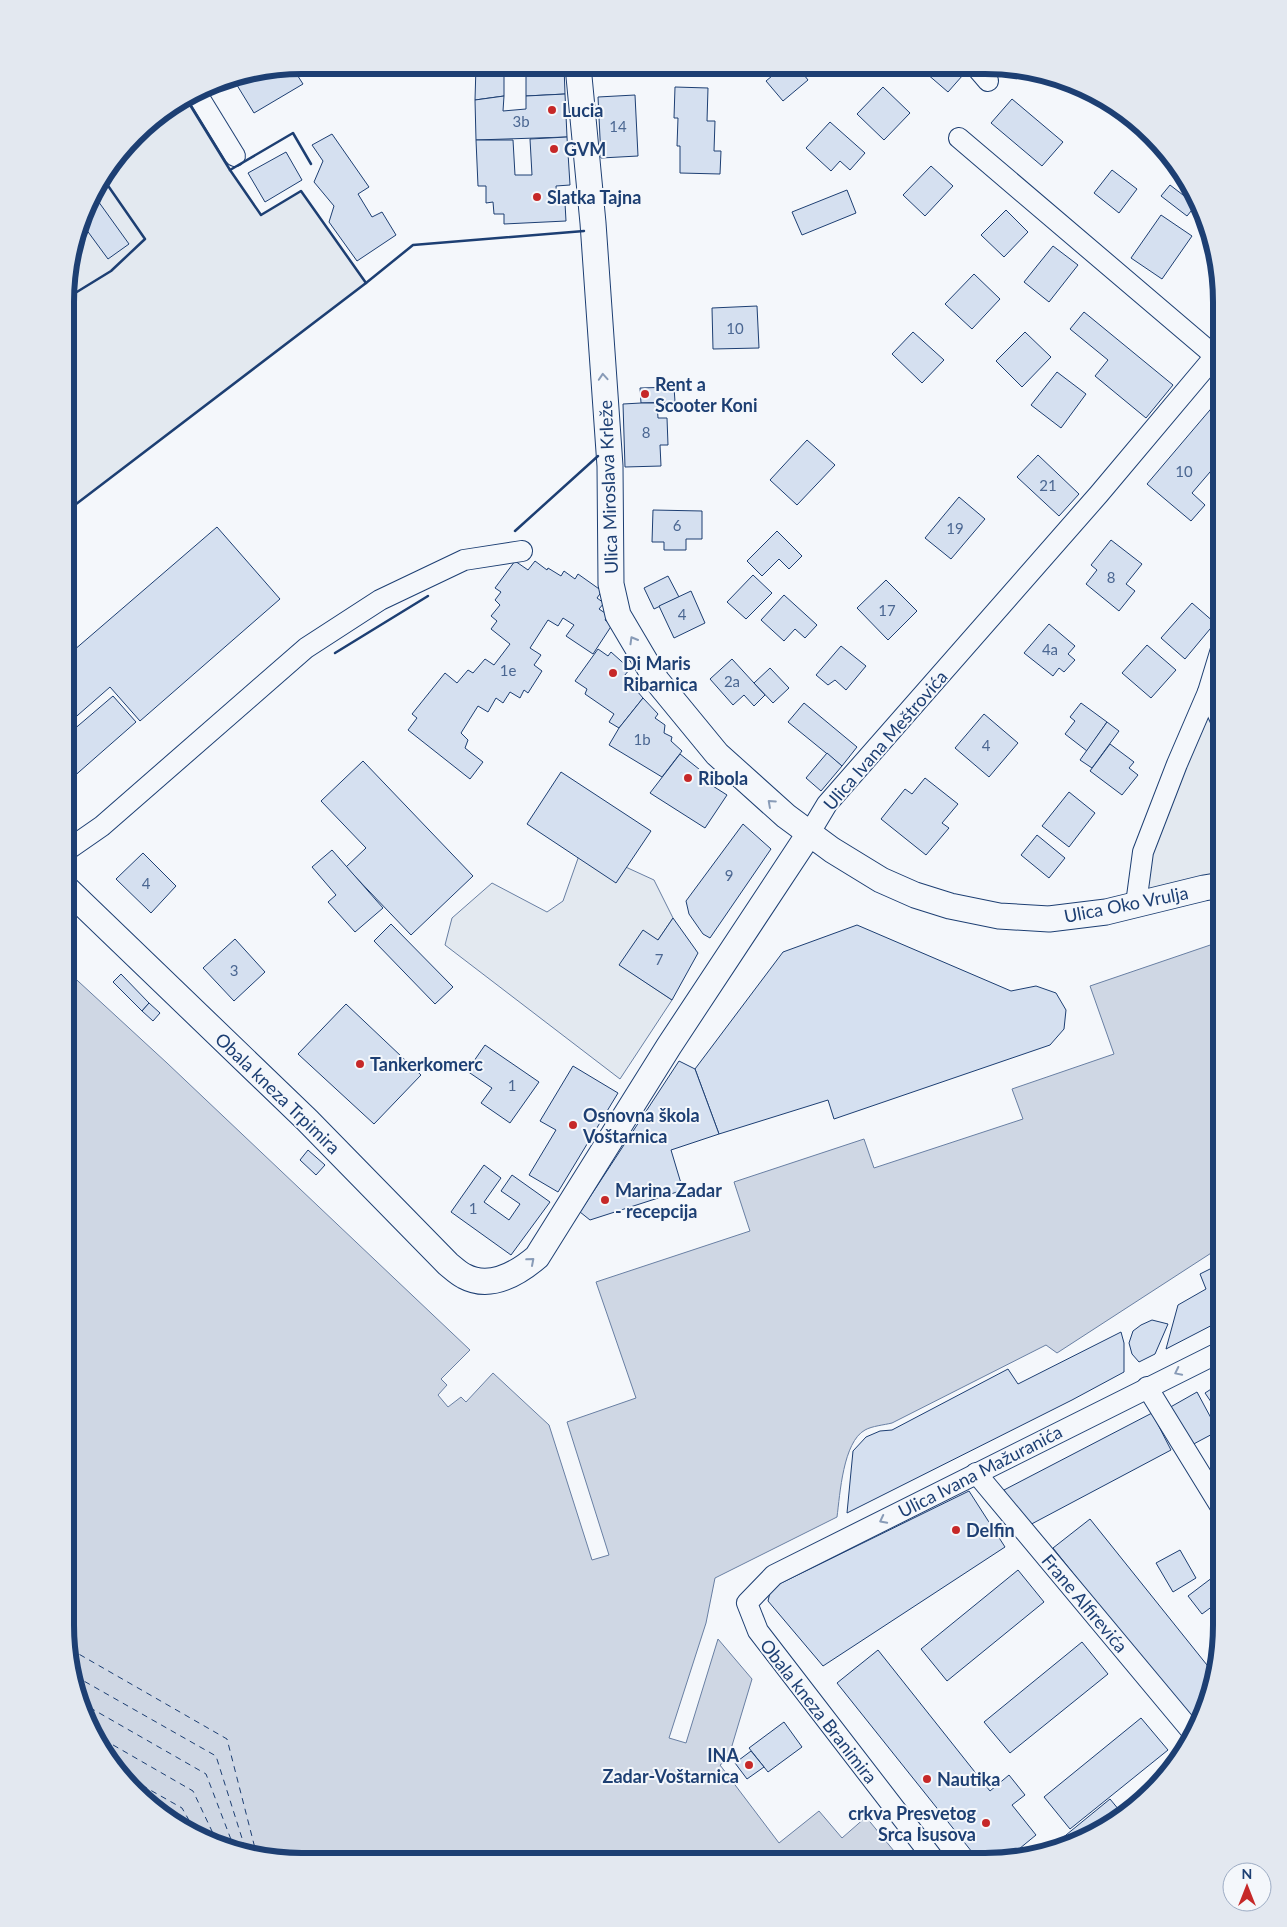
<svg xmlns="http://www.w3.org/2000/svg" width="1287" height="1927" font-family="Lato,sans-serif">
  <rect width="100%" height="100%" fill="#f4f7fb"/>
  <g fill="#e3e9f0" stroke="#687fa3">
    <path d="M187 100 230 170 261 215 301 191 366 283 67 511V270L97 184 145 124Z"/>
    <path d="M1222 646V885L1136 904Z"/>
    <path d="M582 847 654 880 673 918 658 940 620 965 672 1000 620 1079 445 945 452 918 492 883 547 912 563 901Z"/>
  </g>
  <path fill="#cfd7e4" stroke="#687fa3" d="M1222 941V1246L1057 1353 1046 1345 892 1423C884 1425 872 1426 865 1430 843 1442 840 1494 837 1517L715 1578 706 1623 669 1738 686 1743 718 1639 752 1679 728 1759 720 1765 779 1843 819 1811 842 1838 866 1817 903 1862 271 1860 211 1844 158 1813 114 1770 83 1716 65 1625 66 970 167 1063 470 1350 441 1379 447 1385 438 1395 448 1407 461 1397 466 1402 493 1373 549 1425 592 1560 609 1555 567 1422 636 1398 596 1282 750 1231 734 1182 864 1139 874 1168 1023 1119 1012 1089 1114 1054 1090 986Z"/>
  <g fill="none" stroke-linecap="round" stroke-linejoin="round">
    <g stroke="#1d3f73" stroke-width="1" stroke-dasharray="6 5" stroke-linecap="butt">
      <path d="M70 1649 227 1739 257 1856"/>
      <path d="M75 1676 216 1756 247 1854"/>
      <path d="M80 1702 206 1774 235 1850"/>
      <path d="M94 1734 193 1791 219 1846"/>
      <path d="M113 1769 182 1808 198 1836"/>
    </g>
  </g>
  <g fill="#d5e0f0" stroke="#1d3f73">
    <path d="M476 66H504V96L475 100Z"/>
    <path d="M526 66H564L565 94 526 96Z"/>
    <path d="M734 66H752L739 75Z"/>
    <path d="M784 66H797L808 80 783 101 766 81Z"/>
    <path d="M292 67 303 84 254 113 232 77Z"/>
    <path d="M919 67H970L948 92Z"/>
    <path d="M1060 79 1076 83 1080 85 1075 91Z"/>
    <path d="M675 87 708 88 707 121H715L714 151H721L720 174 680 173V146H677L678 118H674Z"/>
    <path d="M883 87 910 113 884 140 857 114Z"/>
    <path d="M565 94 567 137 476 140 475 100 504 96 503 111 526 109V96Z"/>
    <path d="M635 95 638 156 601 158 598 97Z"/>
    <path d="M1012 99 1063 142 1042 166 991 123Z"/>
    <path d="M830 122 865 153 850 170 840 161 831 171 806 148Z"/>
    <path d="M332 134 369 187 358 194 372 217 382 212 396 235 357 261 329 222 334 206 314 182 323 161 312 145Z"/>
    <path d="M567 137 570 185 556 186 557 203H565L566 221 504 224V214H494L493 202 486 203V186H478L476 140H513L515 175H532L530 139Z"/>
    <path d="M286 152 302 180 265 202 248 173Z"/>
    <path d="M931 166 953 186 925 216 903 195Z"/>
    <path d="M1112 170 1137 189 1119 213 1094 193Z"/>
    <path d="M1170 185 1196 205 1187 216 1161 196Z"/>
    <path d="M847 190 856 213 802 235 792 212Z"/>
    <path d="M93 194 129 244 108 259 83 225Z"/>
    <path d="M1006 210 1028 232 1004 257 981 235Z"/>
    <path d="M1161 215 1192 236 1162 279 1131 258Z"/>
    <path d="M1053 246 1078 265 1049 302 1024 282Z"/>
    <path d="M974 274 1000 299 972 329 945 304Z"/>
    <path d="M757 306 759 348 713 349 712 308Z"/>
    <path d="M1084 312 1173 385 1146 418 1095 376 1108 360 1070 329Z"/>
    <path d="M913 332 944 360 922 383 892 354Z"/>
    <path d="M1025 332 1051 357 1022 387 996 361Z"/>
    <path d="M1057 372 1086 394 1061 428 1031 405Z"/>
    <path d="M674 387 675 402 641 403 640 388Z"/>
    <path d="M641 403H657L658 418H667L668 445H660L661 466 625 467 623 404Z"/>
    <path d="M1215 404 1222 409V458L1192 493 1205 505 1191 521 1147 484Z"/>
    <path d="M807 440 835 465 797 505 770 480Z"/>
    <path d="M1038 455 1079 494 1059 516 1017 477Z"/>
    <path d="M959 497 985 519 951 559 925 538Z"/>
    <path d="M653 510 702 511V539H686V550H664V542H652Z"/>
    <path d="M217 527 280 599 140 721 110 687 70 722 66 718V657Z"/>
    <path d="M777 531 802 556 789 569 779 559 762 576 747 561Z"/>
    <path d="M1111 540 1142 564 1126 584 1135 591 1119 611 1086 584 1097 570 1091 565Z"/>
    <path d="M515 561 528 570 535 561 547 570 548 568 561 576 564 571 575 579 578 574 602 591 597 598 604 603 599 609 608 615 605 620 612 625 593 654 566 636 574 625 563 618 558 626 548 620 530 648 541 655 534 665 542 671 528 693 524 690 520 698 510 692 503 703 496 698 488 712 478 706 461 733 468 740 465 748 483 762 470 779 408 730 417 718 412 714 445 673 457 683 468 670 473 673 485 659 494 665 510 644 491 629 497 621 491 616 500 605 495 600 501 592 495 588Z"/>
    <path d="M753 575 772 593 746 619 727 602Z"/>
    <path d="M668 576 679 597 654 609 644 588Z"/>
    <path d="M886 580 917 611 888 640 857 608Z"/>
    <path d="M691 591 705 623 674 638 659 606Z"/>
    <path d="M784 595 817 625 805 638 795 629 784 641 761 620Z"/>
    <path d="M1192 603 1215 623 1185 659 1161 638Z"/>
    <path d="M1049 624 1075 646 1068 654 1075 660 1064 672 1059 668 1053 676 1024 653Z"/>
    <path d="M1147 645 1176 670 1151 698 1122 673Z"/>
    <path d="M841 646 866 666 846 690 835 680 828 685 816 675Z"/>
    <path d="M598 649 608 656 611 652 630 669 624 676 643 698 619 728 609 722 614 714 585 694 587 689 575 681Z"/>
    <path d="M732 659 765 695 754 706 744 695 733 705 710 679Z"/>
    <path d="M770 668 789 688 773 703 754 683Z"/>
    <path d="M113 696 136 722 71 779 66 774V724L72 731Z"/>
    <path d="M643 698 658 714 655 718 665 725 664 733 672 737 671 741 682 751 662 777 609 745 619 728Z"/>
    <path d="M804 703 857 747 842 766 788 722Z"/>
    <path d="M1081 703 1107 722 1087 751 1065 734 1075 721 1070 717Z"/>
    <path d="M984 714 1018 743 989 777 955 748Z"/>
    <path d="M1107 722 1119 731 1092 768 1080 760Z"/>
    <path d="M1110 744 1134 762 1129 768 1138 775 1122 795 1090 771Z"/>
    <path d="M827 753 842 766 821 791 806 778Z"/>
    <path d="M680 754 709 777 705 781 727 795 705 828 650 793Z"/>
    <path d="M363 761 473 876 411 935 346 867 366 848 321 801Z"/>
    <path d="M561 772 651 831 616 883 527 824Z"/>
    <path d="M925 778 958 804 942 823 949 828 926 855 881 819 905 789 912 794Z"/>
    <path d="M1069 792 1095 813 1069 847 1042 826Z"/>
    <path d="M743 824 771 849 710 938 703 934 689 914 686 901Z"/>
    <path d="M1037 835 1065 858 1049 878 1021 855Z"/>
    <path d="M332 850 383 908 355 932 328 902 336 895 312 867Z"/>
    <path d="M143 853 176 886 151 913 116 879Z"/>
    <path d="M673 918 698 953 672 1000 619 965 643 930 658 940Z"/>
    <path d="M391 924 453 987 435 1004 374 941Z"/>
    <path d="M857 925 1011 991 1036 986 1056 993 1066 1010 1064 1029 1050 1045 834 1119 828 1100 719 1134 695 1069 783 952Z"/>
    <path d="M235 939 265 972 234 1001 203 968Z"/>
    <path d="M121 974 149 1003 142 1011 113 982Z"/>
    <path d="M149 1003 160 1013 153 1021 142 1011Z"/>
    <path d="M346 1004 421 1075 374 1124 298 1054Z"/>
    <path d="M485 1045 539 1082 510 1123 481 1103 492 1088 467 1071Z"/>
    <path d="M679 1061 695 1069 719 1134 671 1150 683 1190 590 1220 580 1212Z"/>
    <path d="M573 1066 618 1093 558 1192 529 1175 556 1130 540 1121Z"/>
    <path d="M308 1150 325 1165 316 1175 300 1160Z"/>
    <path d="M484 1165 501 1178 484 1202 509 1220 520 1204 501 1191 512 1175 550 1202 511 1255 451 1212Z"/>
    <path d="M1222 1263V1320L1166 1349 1178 1305 1206 1289 1200 1274Z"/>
    <path d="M1152 1320 1168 1324 1155 1354 1139 1362 1132 1354 1129 1343 1133 1331 1141 1325Z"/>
    <path d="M1121 1332 1124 1343V1372L1072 1400 847 1513 853 1451 866 1437 880 1431 892 1430 1008 1369 1018 1384Z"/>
    <path d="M1222 1382V1418L1205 1393Z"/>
    <path d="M1197 1392 1218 1431 1188 1447 1167 1409Z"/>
    <path d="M1152 1413 1171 1450 1024 1528 1004 1490Z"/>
    <path d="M969 1491 1005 1547 823 1666 768 1601 771 1588Z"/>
    <path d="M1090 1519 1215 1675 1209 1702 1196 1727 1053 1548Z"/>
    <path d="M1180 1550 1196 1578 1173 1592 1156 1563Z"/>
    <path d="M1018 1570 1044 1602 947 1681 921 1649Z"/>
    <path d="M1221 1571V1600L1202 1614 1188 1596Z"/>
    <path d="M1082 1642 1108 1674 1010 1753 984 1722Z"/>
    <path d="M878 1650 990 1791 1009 1775 1025 1795 1012 1805 1036 1835 1008 1858 980 1862 837 1683Z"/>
    <path d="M1141 1718 1168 1750 1070 1829 1044 1797Z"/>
    <path d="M784 1722 802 1747 768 1772 749 1748Z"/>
    <path d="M751 1751 764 1767 747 1779 735 1763Z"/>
    <path d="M1110 1799 1124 1816 1076 1844 1058 1848 1055 1844Z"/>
    <path d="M1028 1847 1033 1853 1018 1856Z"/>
  </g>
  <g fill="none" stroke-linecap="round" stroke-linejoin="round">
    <defs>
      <g id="minor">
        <path d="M976 67 988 81"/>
        <path d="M197 94 235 156"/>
        <path d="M959 138 1215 356"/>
        <path d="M1208 692 1222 723"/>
        <path d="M809 834 827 804 1099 494 1215 356 1222 343"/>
        <path d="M66 851 102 826 306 648 380 600 464 560 522 551"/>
        <path d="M1136 904 1143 852 1177 764 1208 692 1222 646"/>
        <path d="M1147 1387 1222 1509"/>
        <path d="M976 1473 1193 1733"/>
        <path d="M936 1862 758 1631 747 1603 774 1575 1222 1351"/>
      </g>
      <g id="tertiary">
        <path d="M578 66 593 223 610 466 611 584 618 615 657 681 717 754 786 816 832 850 881 880 915 895 950 906 999 916 1049 919 1106 912 1204 888 1222 885"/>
        <path d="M66 888 307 1120 448 1264C453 1268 458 1273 464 1276 490 1290 517 1274 537 1257L669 1046 809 834"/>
      </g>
    </defs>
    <use href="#minor" stroke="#1d3f73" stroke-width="22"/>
    <use href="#tertiary" stroke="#1d3f73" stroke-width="27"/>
    <use href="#minor" stroke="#f4f7fb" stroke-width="20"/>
    <use href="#tertiary" stroke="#f4f7fb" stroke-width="25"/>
    <g stroke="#1d3f73" stroke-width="2.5">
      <path d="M187 100 230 170 261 215 301 191 366 283"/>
      <path d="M230 170 293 133 311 164"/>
      <path d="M67 298 111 271 145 239 102 177"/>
      <path d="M67 511 366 283 413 245 584 231"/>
      <path d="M515 531 598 456"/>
      <path d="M335 653 428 596"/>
    </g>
  </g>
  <defs><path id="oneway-chevron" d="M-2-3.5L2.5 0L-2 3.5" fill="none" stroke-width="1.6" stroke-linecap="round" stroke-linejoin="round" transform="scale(1.25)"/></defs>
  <g stroke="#889bb7">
    <use href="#oneway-chevron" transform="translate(603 377) rotate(-94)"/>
    <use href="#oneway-chevron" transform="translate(633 640) rotate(-120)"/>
    <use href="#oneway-chevron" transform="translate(771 803) rotate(-138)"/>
    <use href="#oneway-chevron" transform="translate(531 1261) rotate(-41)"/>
    <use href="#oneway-chevron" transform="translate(1178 1372) rotate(154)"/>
    <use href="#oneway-chevron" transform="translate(883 1520) rotate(153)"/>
  </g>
  <g fill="#c62828" stroke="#f4f7fb" stroke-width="2">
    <circle cx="552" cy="110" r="5"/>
    <circle cx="554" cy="149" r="5"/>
    <circle cx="537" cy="197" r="5"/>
    <circle cx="645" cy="394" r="5"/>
    <circle cx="613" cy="673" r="5"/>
    <circle cx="688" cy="778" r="5"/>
    <circle cx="360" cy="1064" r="5"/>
    <circle cx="573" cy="1125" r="5"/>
    <circle cx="605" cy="1200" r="5"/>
    <circle cx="956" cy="1530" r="5"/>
    <circle cx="749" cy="1765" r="5"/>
    <circle cx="927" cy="1779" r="5"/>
    <circle cx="986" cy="1823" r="5"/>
  </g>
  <g text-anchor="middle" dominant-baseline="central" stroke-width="4" stroke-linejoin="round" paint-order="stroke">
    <g font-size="15" fill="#4b6792">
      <text x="521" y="121">3b</text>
      <text x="618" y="126">14</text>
      <text x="735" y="328">10</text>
      <text x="646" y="432">8</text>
      <text x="1184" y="471">10</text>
      <text x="1048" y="485">21</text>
      <text x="677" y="525">6</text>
      <text x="955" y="528">19</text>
      <text x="1111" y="577">8</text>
      <text x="887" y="610">17</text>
      <text x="682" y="614">4</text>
      <text x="1050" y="649">4a</text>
      <text x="508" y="670">1e</text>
      <text x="732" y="681">2a</text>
      <text x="642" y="739">1b</text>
      <text x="986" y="745">4</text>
      <text x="729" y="875">9</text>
      <text x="146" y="883">4</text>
      <text x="659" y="959">7</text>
      <text x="234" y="970">3</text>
      <text x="512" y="1085">1</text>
      <text x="473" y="1208">1</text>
    </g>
    <g font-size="18" font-weight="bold" fill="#1d3f73" stroke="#f4f7fb" text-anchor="start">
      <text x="562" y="110">Lucia</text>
      <text x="564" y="149">GVM</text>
      <text x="547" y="197">Slatka Tajna</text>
      <text x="655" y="384">Rent a<tspan x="655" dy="21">Scooter Koni</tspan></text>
      <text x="623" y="663">Di Maris<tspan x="623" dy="21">Ribarnica</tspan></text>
      <text x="698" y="778">Ribola</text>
      <text x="370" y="1064">Tankerkomerc</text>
      <text x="583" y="1115">Osnovna škola<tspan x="583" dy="21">Voštarnica</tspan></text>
      <text x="615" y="1190">Marina Zadar<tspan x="615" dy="21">- recepcija</tspan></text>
      <text x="966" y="1530">Delfin</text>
      <text x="739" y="1755" text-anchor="end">INA<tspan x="739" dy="21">Zadar-Voštarnica</tspan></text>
      <text x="937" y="1779">Nautika</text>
      <text x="976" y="1813" text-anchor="end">crkva Presvetog<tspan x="976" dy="21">Srca Isusova</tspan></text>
    </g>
    <g font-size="18" fill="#1d3f73" stroke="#f4f7fb">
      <text transform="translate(608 487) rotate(-92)">Ulica Miroslava Krleže</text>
      <text transform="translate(885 740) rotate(-49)">Ulica Ivana Meštrovića</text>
      <text transform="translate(1126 904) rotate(-11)">Ulica Oko Vrulja</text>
      <text transform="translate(278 1093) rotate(44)">Obala kneza Trpimira</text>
      <text transform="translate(980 1471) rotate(-27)">Ulica Ivana Mažuranića</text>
      <text transform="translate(1085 1603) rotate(50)">Frane Alfirevića</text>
      <text transform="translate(819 1711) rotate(52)">Obala kneza Branimira</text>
    </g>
  </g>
  <path d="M0 0H1287V1927H0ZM302 74H985A228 228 0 0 1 1213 302V1625A228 228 0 0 1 985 1853H302A228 228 0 0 1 74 1625V302A228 228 0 0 1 302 74Z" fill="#e3e8f0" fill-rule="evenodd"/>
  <path fill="none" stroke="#1d3f73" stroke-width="6" d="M302 74H985A228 228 0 0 1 1213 302V1625A228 228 0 0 1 985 1853H302A228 228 0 0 1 74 1625V302A228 228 0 0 1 302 74Z"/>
  <g transform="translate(1247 1887)"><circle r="24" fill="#f4f7fb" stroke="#9eadc5"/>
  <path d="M0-4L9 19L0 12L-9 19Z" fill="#c62828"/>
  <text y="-8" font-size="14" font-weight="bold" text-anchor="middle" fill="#1d3f73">N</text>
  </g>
</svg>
